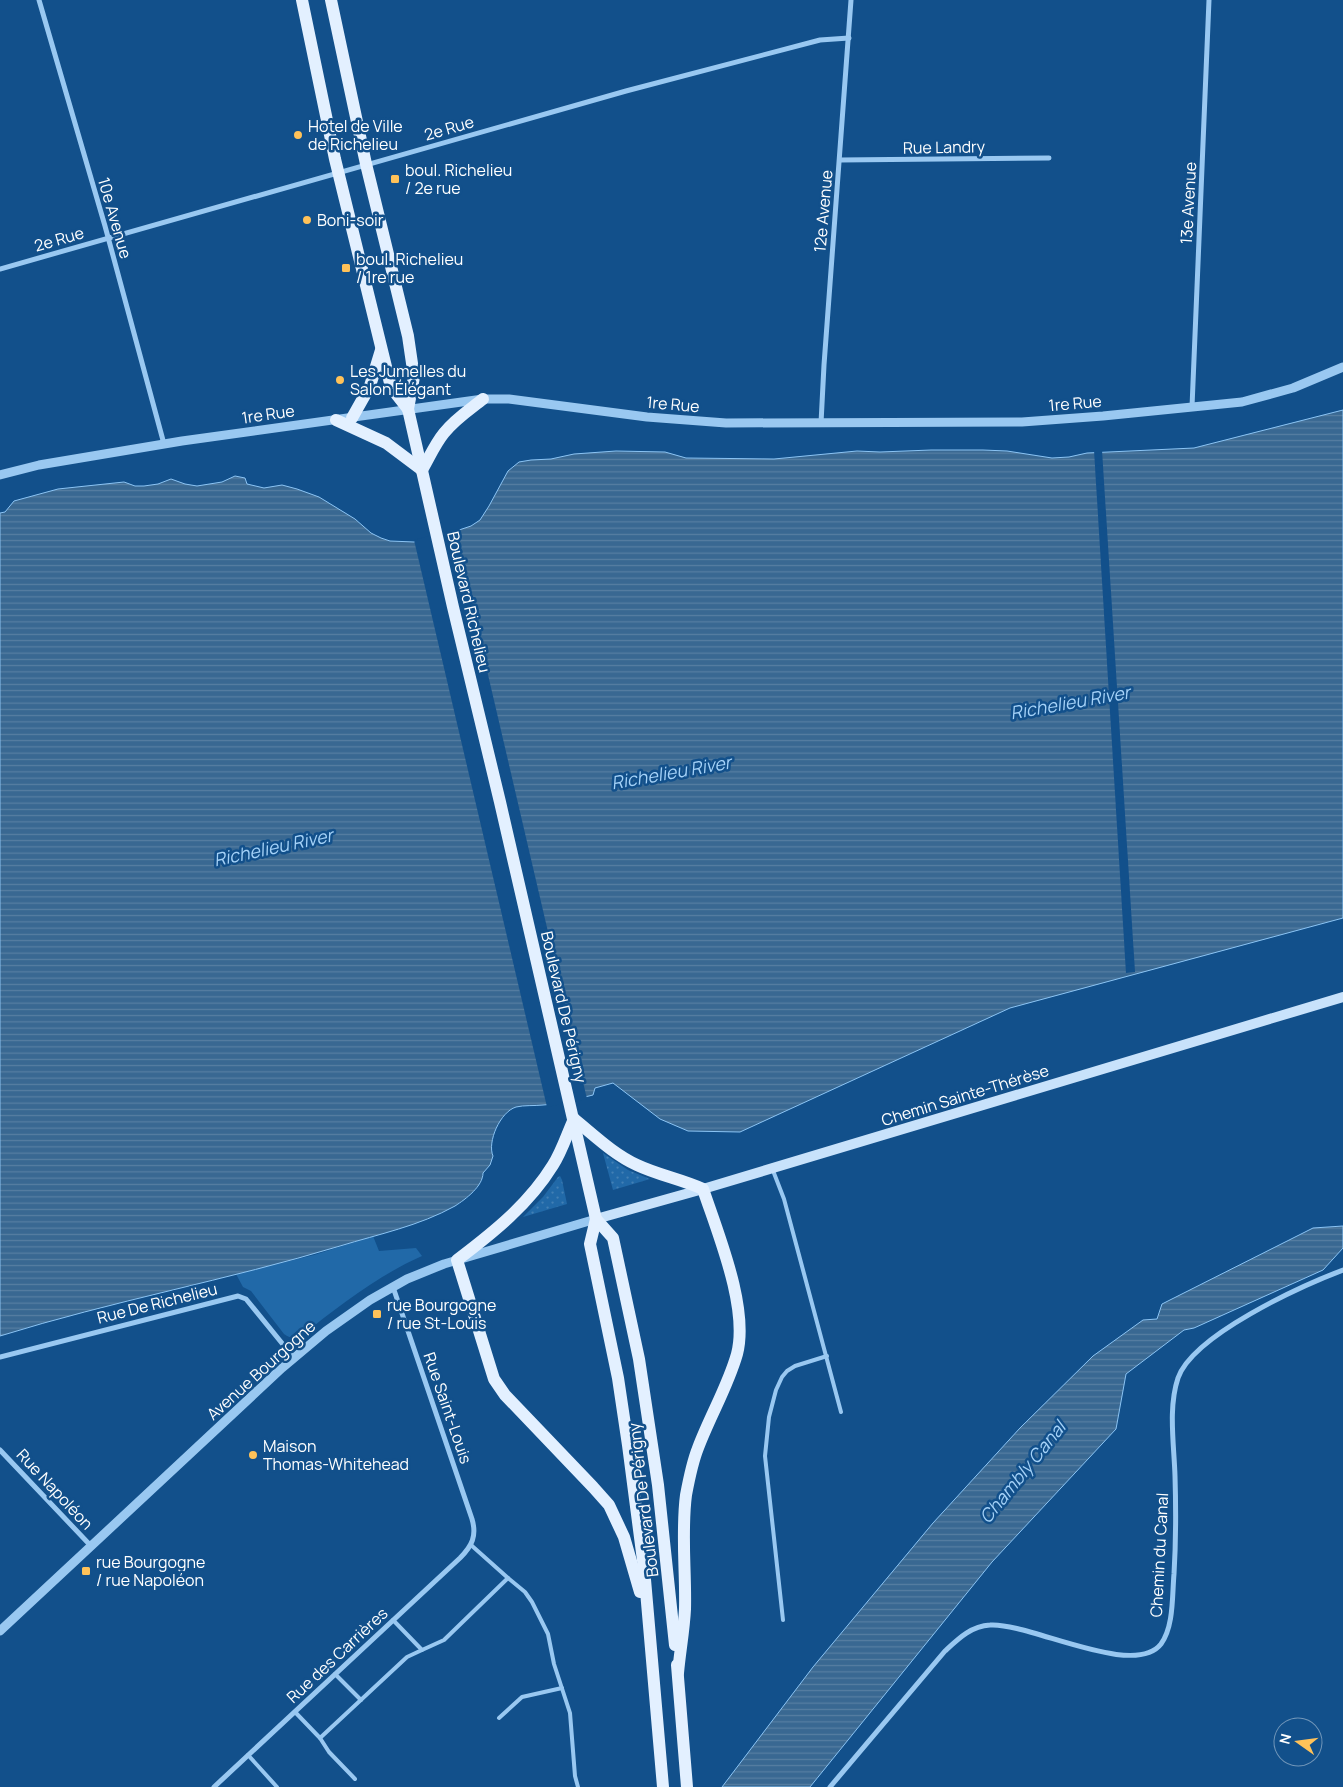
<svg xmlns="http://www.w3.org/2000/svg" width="1343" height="1787" font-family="Manrope,sans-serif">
  <defs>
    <pattern id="grass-dots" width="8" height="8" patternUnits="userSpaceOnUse" patternTransform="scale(1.25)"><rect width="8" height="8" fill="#2169a8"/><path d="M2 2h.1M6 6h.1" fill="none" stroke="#4280b5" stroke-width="1.8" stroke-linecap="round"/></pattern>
    <pattern id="water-rules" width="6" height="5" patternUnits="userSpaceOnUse" patternTransform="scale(1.25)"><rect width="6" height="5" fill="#396892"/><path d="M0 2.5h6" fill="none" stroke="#577fa2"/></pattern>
  </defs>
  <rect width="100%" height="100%" fill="#12508b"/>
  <g fill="url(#grass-dots)">
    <path d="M603 1153 628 1170 650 1179 613 1190Z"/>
    <path d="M560 1176 562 1180 567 1204 523 1217 543 1197 558 1177Z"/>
  </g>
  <path fill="#2169a8" d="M373 1236 379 1251 416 1248 422 1256C377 1276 339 1306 301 1336 295 1340 290 1338 284 1334L251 1291 243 1287 236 1274 314 1255Z"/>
  <g fill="url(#water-rules)" stroke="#8bc4f4">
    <path d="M1343 410V918L1010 1008 740 1132 688 1131 660 1119 613 1083 595 1088 593 1095C576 1099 560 1104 543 1105 534 1106 524 1105 516 1107 500 1112 487 1142 493 1156L490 1165 483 1173C483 1186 466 1199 455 1206 419 1226 379 1234 340 1246 228 1280 112 1301 0 1336V513L5 512 14 501 58 489 124 482 135 486H144L158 484 171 479 185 484 197 486 222 482 235 476 245 478 247 484 264 488 282 485 297 489 319 497 355 519 371 533 381 538 390 541 414 542 456 531 471 526 480 520 489 506 508 471 519 462 531 460 551 459 574 454 616 451 665 452 686 458 774 459 857 451 880 452 931 450H983L1007 451 1052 458 1069 457 1087 453 1194 448Z"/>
    <path d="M1343 1226V1248L1323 1270 1194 1328 1184 1330 1126 1374 1116 1429 992 1562 810 1787H722L813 1667 933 1523 1020 1428 1093 1356 1143 1320 1157 1319 1162 1304 1313 1228Z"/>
  </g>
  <g fill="#12508b">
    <path d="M1094 450H1102L1135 972 1126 973Z"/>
    <path d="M454 529 587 1099 547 1107 414 540Z"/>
  </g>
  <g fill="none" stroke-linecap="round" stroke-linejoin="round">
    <g stroke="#99c8f1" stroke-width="4">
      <path d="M772 1168 784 1199 841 1412"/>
      <path d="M508 1578 525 1592 532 1602 548 1634 554 1664 570 1713 575 1776 578 1787"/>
      <path d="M393 1620 422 1650 444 1640 508 1578 471 1545"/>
      <path d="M783 1620 765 1456 769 1417 776 1390 782 1377 787 1371 795 1366 827 1356"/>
      <path d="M335 1674 361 1700"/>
      <path d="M295 1712 320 1738 407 1657 422 1650"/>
      <path d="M499 1718 522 1697 562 1688"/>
      <path d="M320 1738 329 1752 355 1779"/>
      <path d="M248 1755 277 1787"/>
    </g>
    <g stroke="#99c8f1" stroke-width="5">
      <path d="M39 0 105 226 164 444"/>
      <path d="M840 160 1049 158"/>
      <path d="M0 269 626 91 820 40 849 38"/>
      <path d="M1192 407 1209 0"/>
      <path d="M821 423 824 365 851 0"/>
      <path d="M0 1357 238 1296 246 1299 294 1358"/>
      <path d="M0 1450 91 1546"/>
      <path d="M214 1787 460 1558C472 1546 477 1536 472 1519L393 1287"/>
      <path d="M830 1787 945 1651C958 1639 971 1626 990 1625 1028 1622 1134 1679 1161 1644 1174 1626 1172 1596 1174 1574 1176 1541 1176 1509 1175 1476 1174 1444 1168 1408 1178 1378 1193 1335 1301 1286 1343 1270"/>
    </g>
    <g stroke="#99c8f1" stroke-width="9">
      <path d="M0 475 39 465 182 441 483 399H509L647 417 726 423 1022 422 1103 416 1242 402 1293 388 1343 367"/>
      <path d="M0 1631 282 1368 326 1331 370 1300 407 1279 444 1264 596 1219"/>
    </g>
    <path stroke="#c8e2fb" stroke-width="10" d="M596 1219 703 1189 1343 997"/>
    <g stroke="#e3f0ff" stroke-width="12">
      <path d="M302 0 335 159 390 383 393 390 408 409"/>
      <path d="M331 0 366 164 408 336 414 377 408 409 453 607 500 802 596 1219 590 1244 618 1378 628 1445 644 1568 663 1787"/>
      <path d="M352 418 370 386 381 350"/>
      <path d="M336 420 386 443 422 470"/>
      <path d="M422 470C429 458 435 444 444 433 455 419 469 410 483 399"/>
      <path d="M574 1119C594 1135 613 1154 637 1165 658 1175 681 1179 703 1189 718 1234 749 1308 737 1354 728 1386 710 1416 698 1448 692 1463 689 1479 686 1495 681 1533 686 1571 685 1609 684 1630 680 1651 678 1673"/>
      <path d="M574 1119C567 1134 562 1151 553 1165 529 1204 494 1232 457 1260L494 1379 505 1395 593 1487 609 1505 624 1537 640 1592"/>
      <path d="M596 1219 613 1238 639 1359 658 1485 675 1645"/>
      <path d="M677 1665 687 1787"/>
    </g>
  </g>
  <g fill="#ffc259" stroke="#12508b" stroke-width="2">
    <circle cx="298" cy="135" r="5"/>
    <rect x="390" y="174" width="10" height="10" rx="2.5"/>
    <circle cx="307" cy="220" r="5"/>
    <rect x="341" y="263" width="10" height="10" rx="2.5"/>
    <circle cx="340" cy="380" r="5"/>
    <rect x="372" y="1309" width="10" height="10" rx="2.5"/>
    <circle cx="253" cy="1455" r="5"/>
    <rect x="81" y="1566" width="10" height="10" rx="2.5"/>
  </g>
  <g text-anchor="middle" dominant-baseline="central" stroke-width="5" stroke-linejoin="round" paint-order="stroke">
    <g font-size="16" fill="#fff" stroke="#12508b" text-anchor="start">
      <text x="308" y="126">Hotel de Ville<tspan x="308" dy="18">de Richelieu</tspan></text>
      <text x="405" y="170">boul. Richelieu<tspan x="405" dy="18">/ 2e rue</tspan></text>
      <text x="317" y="220">Boni-soir</text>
      <text x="356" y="259">boul. Richelieu<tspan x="356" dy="18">/ 1re rue</tspan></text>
      <text x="350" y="371">Les Jumelles du<tspan x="350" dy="18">Salon Élégant</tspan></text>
      <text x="387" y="1305">rue Bourgogne<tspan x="387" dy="18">/ rue St-Louis</tspan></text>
      <text x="263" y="1446">Maison<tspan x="263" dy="18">Thomas-Whitehead</tspan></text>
      <text x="96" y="1562">rue Bourgogne<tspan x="96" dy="18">/ rue Napoléon</tspan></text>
    </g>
    <g font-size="16" fill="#fff" stroke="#12508b">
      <text transform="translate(449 128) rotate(-16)">2e Rue</text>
      <text transform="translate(944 147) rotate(-1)">Rue Landry</text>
      <text transform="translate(1188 203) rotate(-87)">13e Avenue</text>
      <text transform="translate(823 211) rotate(-85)">12e Avenue</text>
      <text transform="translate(115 218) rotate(74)">10e Avenue</text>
      <text transform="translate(59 239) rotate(-16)">2e Rue</text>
      <text transform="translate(1075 403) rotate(-5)">1re Rue</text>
      <text transform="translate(673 404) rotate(5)">1re Rue</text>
      <text transform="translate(268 414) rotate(-8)">1re Rue</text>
      <text transform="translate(469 602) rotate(77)">Boulevard Richelieu</text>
      <text transform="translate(564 1007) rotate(77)">Boulevard De Périgny</text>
      <text transform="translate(965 1095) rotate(-17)">Chemin Sainte-Thérèse</text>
      <text transform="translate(157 1303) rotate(-14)">Rue De Richelieu</text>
      <text transform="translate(261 1370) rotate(-42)">Avenue Bourgogne</text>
      <text transform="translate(448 1408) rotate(71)">Rue Saint-Louis</text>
      <text transform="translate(55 1489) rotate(47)">Rue Napoléon</text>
      <text transform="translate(643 1500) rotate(-97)">Boulevard De Périgny</text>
      <text transform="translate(1159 1555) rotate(-87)">Chemin du Canal</text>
      <text transform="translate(337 1655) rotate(-43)">Rue des Carrières</text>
    </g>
    <g font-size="18" font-style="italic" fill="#a5d2f8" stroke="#12508b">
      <text transform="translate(1070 702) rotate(-10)">Richelieu River</text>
      <text transform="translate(671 772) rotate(-10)">Richelieu River</text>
      <text transform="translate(273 847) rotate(-12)">Richelieu River</text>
      <text transform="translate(1022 1472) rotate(-51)">Chambly Canal</text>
    </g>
  </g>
  <g transform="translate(1298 1742) rotate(284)"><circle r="24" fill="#12508b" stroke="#7196b9"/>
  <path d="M0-4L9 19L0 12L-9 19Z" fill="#ffc259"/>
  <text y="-8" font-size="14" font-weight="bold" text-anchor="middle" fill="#ffffff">N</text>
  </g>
</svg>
